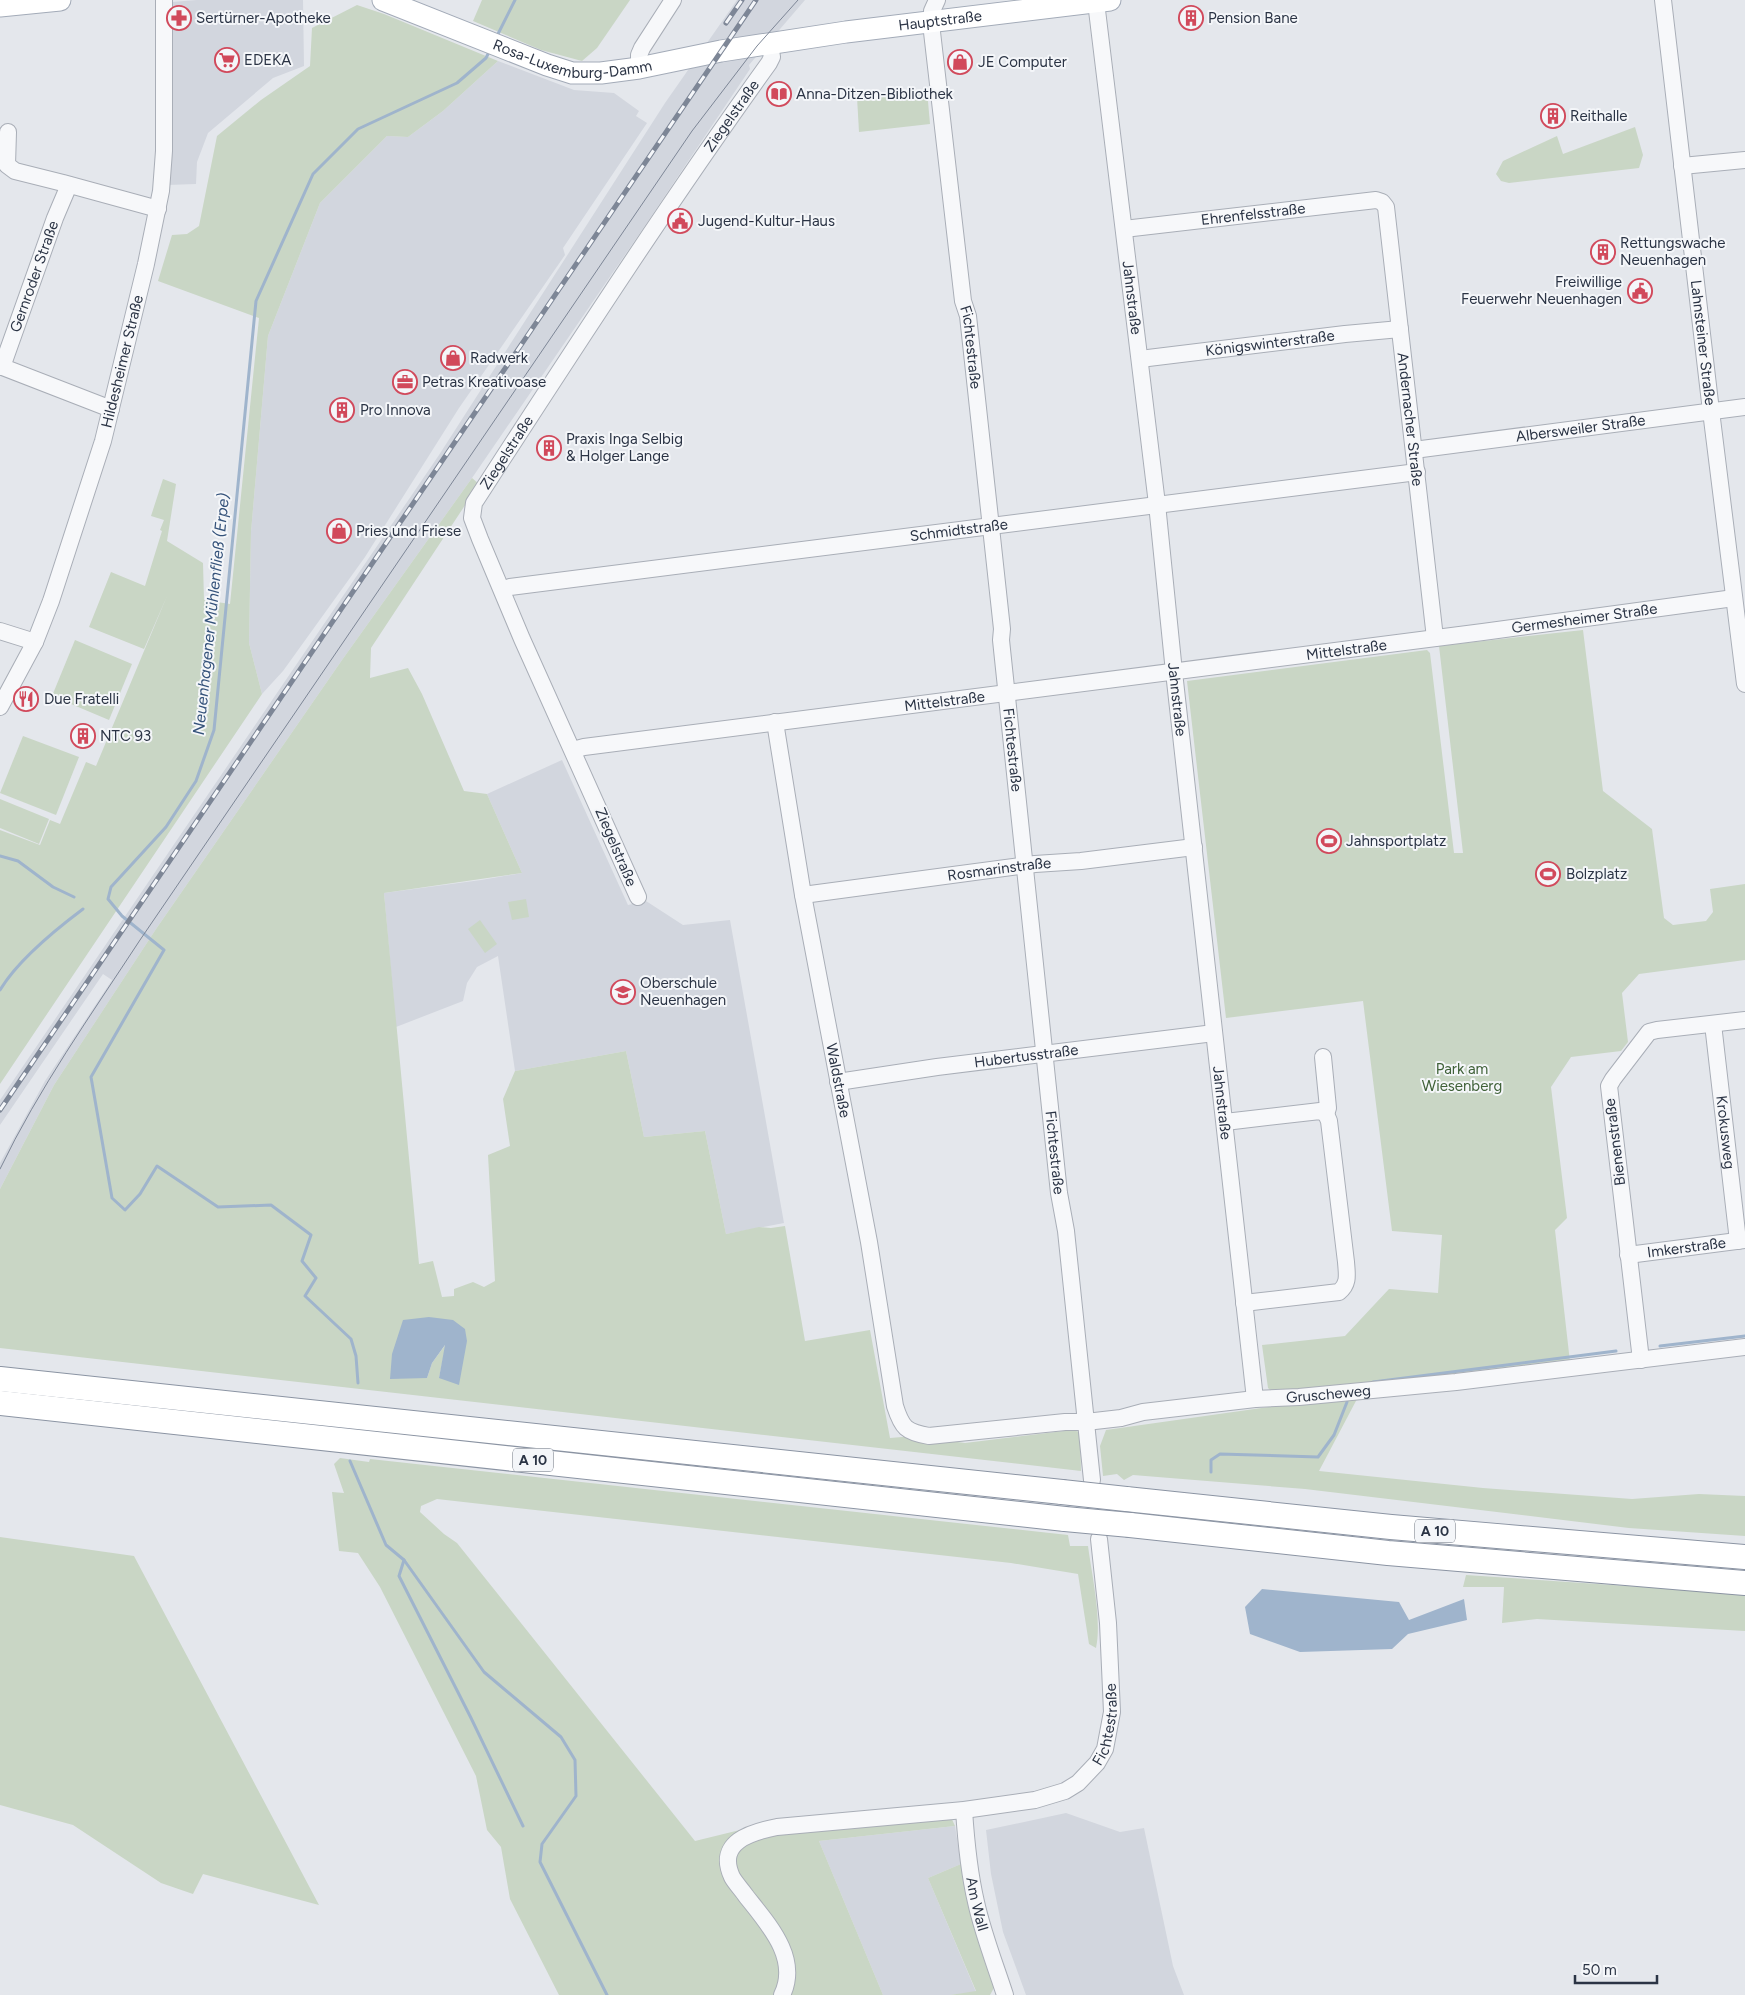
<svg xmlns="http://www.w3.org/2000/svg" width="1745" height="1995" font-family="Figtree,sans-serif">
  <rect width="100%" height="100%" fill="#e4e7ec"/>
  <g fill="#d2d6de">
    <path d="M197 0H303L304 66 273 78 208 133 197 162 196 184 167 185 172 2Z"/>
    <path d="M737 0H805L749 65 750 69 642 230 472 478 342 660 156 929 54 1085 0 1189V1163L45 1081 112 980 103 974 0 1125V1100L439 455 665 103Z"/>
    <path d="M498 61 574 90 614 93 639 111 636 116 647 123 563 248 565 255 459 408 365 557 283 671 262 694 249 643 251 532 268 336 320 203 387 136 408 137 443 111Z"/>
    <path d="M562 760 628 905 646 901 683 925 730 920 784 1223 726 1234 705 1131 644 1137 626 1051 515 1071 498 956 477 967 467 983 463 1001 396 1027 384 893 481 880 522 873 487 794Z"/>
    <path d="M1066 1813 1120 1832 1144 1828 1173 1966 1184 1995H1026L1003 1932 991 1874 986 1830Z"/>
    <path d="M955 1826 961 1864 928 1878 976 1992 950 1995H883L819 1841Z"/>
  </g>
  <g fill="#c9d6c5" fill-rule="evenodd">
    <path d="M482 0H630L597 48 582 61 541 50 473 21Z"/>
    <path d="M357 5 384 14 498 61 443 111 408 137 387 136 320 203 268 336 251 532 249 643 262 694 0 1084V830L40 845 50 820 60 824 86 762 96 766 167 596 144 649 89 627 111 572 145 586 162 531 160 530 164 520 151 516 163 479 176 484 167 541 203 563 204 600 230 604 259 318 158 281 172 235 187 234 199 226 217 136 261 100 310 66 312 28Z"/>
    <path d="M927 90 930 124 859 132 857 97Z"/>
    <path d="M1635 127 1643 155 1639 168 1509 183 1501 181 1496 174 1503 161 1557 136 1563 154Z"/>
    <path d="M472 478 479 484 371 648 370 678 408 668 422 694 464 791 487 794 522 873 384 893 419 1264 433 1261 442 1297 454 1296V1289L473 1282 484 1287 495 1281 488 1155 510 1146 503 1099 515 1071 626 1051 644 1137 705 1131 726 1234 759 1227 771 1228 785 1226 805 1341 870 1330 890 1438 914 1436 965 1443 1072 1430 1080 1432 1081 1471 0 1348V1189L54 1085 156 929 342 660ZM429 1317 467 1341 439 1378 446 1344 432 1363 427 1378Z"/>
    <path d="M1583 630 1603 791 1652 829 1664 918 1673 925 1706 921 1713 912 1710 889 1745 884V960L1639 974 1622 993 1628 1042 1621 1051 1571 1057 1551 1087 1567 1218 1555 1230 1570 1362 1273 1393 1268 1388 1262 1345 1345 1336 1389 1289 1438 1293 1442 1235 1392 1231 1363 1001 1226 1018 1187 681 1427 650 1430 653 1454 853H1463L1439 646Z"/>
    <path d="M75 640 132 664 109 720 52 696Z"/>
    <path d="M23 736 79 757 56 815 0 793Z"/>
    <path d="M0 799 49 819 39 844 0 828Z"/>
    <path d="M526 899 529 917 512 920 508 902Z"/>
    <path d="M480 920 497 944 485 953 468 929Z"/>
    <path d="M1354 1395 1357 1399 1319 1471 1483 1488 1632 1499 1699 1494 1745 1496V1536L1629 1528 1305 1489 1133 1475 1124 1480 1117 1474 1103 1476 1100 1446 1106 1430Z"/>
    <path d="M340 1458 369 1462 370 1459 1068 1535 1070 1546H1088C1092 1576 1102 1620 1096 1648L1089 1644 1078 1574 1011 1563 437 1499 421 1506 420 1512 444 1534 457 1543 695 1841 744 1829 725 1851 769 1932 784 1966 775 1995H559L510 1899 501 1847 487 1830 476 1776 380 1587 358 1553 339 1551 332 1492 344 1493 334 1464Z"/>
    <path d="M0 1537 134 1556 319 1905 203 1874 193 1894 161 1883 73 1825 0 1805Z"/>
    <path d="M1466 1575 1745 1594V1631L1537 1619 1502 1623 1504 1587H1463Z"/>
    <path d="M950 1815 955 1826 819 1841 883 1995H787L793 1980 737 1875C731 1852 738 1851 756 1837Z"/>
    <path d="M961 1864 971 1910 995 1986 990 1995H950L976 1991 928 1878Z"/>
  </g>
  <g fill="#9fb4cc">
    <path d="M429 1317 453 1320 465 1329 467 1341 459 1385 439 1378 445 1345 432 1363 427 1378 390 1379 392 1354 403 1320Z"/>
    <path d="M1262 1589 1399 1602 1409 1620 1464 1599 1467 1620 1408 1634 1392 1649 1300 1652 1250 1634 1245 1607Z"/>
  </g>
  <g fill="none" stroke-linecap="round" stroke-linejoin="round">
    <g stroke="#9fb4cc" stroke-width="3">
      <path d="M496 38 515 0"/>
      <path d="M0 856 18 861 53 887 74 897"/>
      <path d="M0 990C18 960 55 930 83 909"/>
      <path d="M1660 1346 1745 1336"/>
      <path d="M1373 1382 1616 1351"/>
      <path d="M358 1383 356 1356 351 1339 305 1296 316 1278 302 1261 311 1235 271 1205 218 1207 157 1166 140 1194 125 1210 112 1198 91 1077 164 950 122 916 108 899 111 887 166 827 196 781 214 730 256 301 313 174 358 129 457 83 486 58 490 50"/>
      <path d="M350 1461 386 1545 404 1560 484 1672 561 1737 575 1760 576 1796 542 1844 540 1862 607 1995"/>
      <path d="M1211 1472V1460L1220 1454 1318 1457 1334 1435 1347 1402"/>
      <path d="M404 1560 399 1576 471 1718 523 1826"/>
    </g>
    <defs>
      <g id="minor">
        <path id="s1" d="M937 0 932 11V32L963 301 968 316 1002 629 1001 640 1059 1193 1066 1231 1092 1480"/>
        <path id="s2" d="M1663 0 1711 411 1745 684"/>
        <path id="s3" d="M1096 2 1157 504 1174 672 1255 1399"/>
        <path d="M639 68V55L642 48 673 0"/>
        <path d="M8 132 7 165 15 171 63 183 158 209"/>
        <path d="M1682 166 1745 160"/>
        <path id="s4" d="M1124 229 1376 200 1382 202 1386 207 1435 638"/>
        <path id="s5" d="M1140 359 1345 334 1400 329"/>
        <path d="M0 366 111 409"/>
        <path id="s6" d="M2 367 55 218 69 185"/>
        <path id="s7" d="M1414 450 1745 407"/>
        <path id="s8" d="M502 590 510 587 1417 472"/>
        <path d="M0 631 35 642"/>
        <path id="s9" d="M0 707 35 642 51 601 103 441 146 264 161 191 164 151V0"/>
        <path id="s10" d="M775 722 803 895 869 1242 895 1406C902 1428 906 1432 929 1436L1065 1422H1086L1121 1418 1143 1412 1255 1399 1299 1397 1456 1382 1745 1347"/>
        <path id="s11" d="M573 750 584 747C967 698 1351 651 1734 598"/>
        <path id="s12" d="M803 895 1035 864 1081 861 1194 847"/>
        <path id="s13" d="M638 897 522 639 480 539 472 518 474 503C570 355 666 206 769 63L772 57 770 44"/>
        <path id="s14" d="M1713 1024 1738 1241"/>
        <path d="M1323 1057 1328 1108 1326 1114"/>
        <path id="s15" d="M838 1082 937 1067 1214 1033"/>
        <path d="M1225 1122 1320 1111 1326 1114 1329 1121 1346 1262C1347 1275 1349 1284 1339 1292L1244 1303"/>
        <path id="s16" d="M1628 1255 1745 1240"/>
        <path d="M1641 1360 1609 1086 1613 1079 1649 1032 1657 1030 1745 1020"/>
        <path id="s17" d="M964 1810C966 1841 969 1872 976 1902 983 1934 995 1964 1005 1995"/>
        <path id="s18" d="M782 1995C800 1958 768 1924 746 1896 742 1890 736 1884 732 1877 716 1842 751 1832 777 1827L964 1810 1035 1800 1065 1791 1078 1783 1097 1763 1105 1749 1112 1712 1108 1623 1099 1539"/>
      </g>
      <g id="major">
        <path id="s19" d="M383 0 547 65 572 73H601L639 68 721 51 846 32 1110 0"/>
        <path d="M0 6 60 0"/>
      </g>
      <g id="highway">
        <path d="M0 1379 1062 1492"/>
        <path d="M0 1403 1065 1519"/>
        <path d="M1126 1499 1391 1527 1745 1557"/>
        <path d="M1130 1525 1388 1553 1745 1583"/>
      </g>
    </defs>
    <use href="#minor" stroke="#a9aeb7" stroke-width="18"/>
    <use href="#major" stroke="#a3abb8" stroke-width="23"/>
    <use href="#highway" stroke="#8b94a3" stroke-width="26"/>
    <use href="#minor" stroke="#f7f8fa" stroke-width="16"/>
    <use href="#major" stroke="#fff" stroke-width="21"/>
    <use href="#highway" stroke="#fff" stroke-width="24"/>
    <path stroke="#7d8696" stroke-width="1" d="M0 1169C39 1088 91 1015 140 940L692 131 757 46 798 0"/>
    <defs>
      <g id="rail">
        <path d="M726 23 742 0"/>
        <path d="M0 1110 756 0"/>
      </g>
    </defs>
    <use href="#rail" stroke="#7d8696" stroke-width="5"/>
    <use href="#rail" stroke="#f4f6f9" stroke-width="3" stroke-dasharray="9" stroke-linecap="butt"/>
    <defs>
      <g id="highway-bridge">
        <path d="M1062 1492 1126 1499"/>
        <path d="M1065 1519 1130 1525"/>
      </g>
    </defs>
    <use href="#highway-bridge" stroke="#8b94a3" stroke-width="26" stroke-linecap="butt"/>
    <use href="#highway-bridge" stroke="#fff" stroke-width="24"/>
  </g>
  <defs>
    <symbol id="pharmacy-ring" viewBox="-11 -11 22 22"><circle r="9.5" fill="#f4f6f9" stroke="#d1495b" stroke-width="1.5"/><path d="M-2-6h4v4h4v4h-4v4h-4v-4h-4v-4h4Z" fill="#d1495b"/></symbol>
    <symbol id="building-ring" viewBox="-11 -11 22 22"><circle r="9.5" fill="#f4f6f9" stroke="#d1495b" stroke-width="1.5"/><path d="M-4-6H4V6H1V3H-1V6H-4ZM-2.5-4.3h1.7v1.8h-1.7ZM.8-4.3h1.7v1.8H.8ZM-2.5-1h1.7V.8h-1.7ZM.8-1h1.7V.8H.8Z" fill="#d1495b"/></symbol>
    <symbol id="supermarket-ring" viewBox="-11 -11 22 22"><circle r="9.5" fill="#f4f6f9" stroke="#d1495b" stroke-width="1.5"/><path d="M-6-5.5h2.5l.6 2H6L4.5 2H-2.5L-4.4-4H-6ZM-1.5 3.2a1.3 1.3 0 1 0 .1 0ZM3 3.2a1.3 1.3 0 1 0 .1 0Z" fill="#d1495b"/></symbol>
    <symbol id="shop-ring" viewBox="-11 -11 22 22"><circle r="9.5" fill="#f4f6f9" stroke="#d1495b" stroke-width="1.5"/><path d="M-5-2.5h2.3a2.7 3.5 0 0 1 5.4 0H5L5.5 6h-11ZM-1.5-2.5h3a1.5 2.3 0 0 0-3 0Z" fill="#d1495b"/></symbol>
    <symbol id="library-ring" viewBox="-11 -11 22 22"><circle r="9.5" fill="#f4f6f9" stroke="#d1495b" stroke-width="1.5"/><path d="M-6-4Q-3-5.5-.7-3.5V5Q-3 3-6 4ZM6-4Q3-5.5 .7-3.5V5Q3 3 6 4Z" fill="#d1495b"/></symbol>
    <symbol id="civic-ring" viewBox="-11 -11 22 22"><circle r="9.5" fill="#f4f6f9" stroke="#d1495b" stroke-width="1.5"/><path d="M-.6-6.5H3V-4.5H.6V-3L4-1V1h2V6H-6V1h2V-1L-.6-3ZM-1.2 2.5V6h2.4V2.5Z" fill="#d1495b"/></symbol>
    <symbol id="office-ring" viewBox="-11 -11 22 22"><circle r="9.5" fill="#f4f6f9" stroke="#d1495b" stroke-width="1.5"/><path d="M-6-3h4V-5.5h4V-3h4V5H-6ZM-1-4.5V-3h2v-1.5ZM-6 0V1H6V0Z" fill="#d1495b"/></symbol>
    <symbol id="restaurant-ring" viewBox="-11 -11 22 22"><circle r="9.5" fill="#f4f6f9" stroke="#d1495b" stroke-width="1.5"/><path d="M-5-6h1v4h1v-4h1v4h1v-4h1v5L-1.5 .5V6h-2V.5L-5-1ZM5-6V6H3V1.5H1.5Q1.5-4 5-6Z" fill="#d1495b"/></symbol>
    <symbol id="stadium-ring" viewBox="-11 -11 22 22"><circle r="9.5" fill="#f4f6f9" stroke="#d1495b" stroke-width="1.5"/><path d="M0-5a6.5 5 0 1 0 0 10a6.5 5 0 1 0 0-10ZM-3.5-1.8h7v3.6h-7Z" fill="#d1495b"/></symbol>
    <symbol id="school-ring" viewBox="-11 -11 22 22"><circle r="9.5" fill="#f4f6f9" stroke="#d1495b" stroke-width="1.5"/><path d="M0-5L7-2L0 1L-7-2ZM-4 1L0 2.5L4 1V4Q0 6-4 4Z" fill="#d1495b"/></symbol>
  </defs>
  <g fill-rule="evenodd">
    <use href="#pharmacy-ring" x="165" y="4" width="28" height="28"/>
    <use href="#building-ring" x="1177" y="4" width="28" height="28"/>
    <use href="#supermarket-ring" x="213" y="46" width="28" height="28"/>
    <use href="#shop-ring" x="946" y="48" width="28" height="28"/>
    <use href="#library-ring" x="765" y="80" width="28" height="28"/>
    <use href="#building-ring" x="1539" y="102" width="28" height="28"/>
    <use href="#civic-ring" x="666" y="207" width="28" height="28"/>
    <use href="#building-ring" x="1589" y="238" width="28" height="28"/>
    <use href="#civic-ring" x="1626" y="277" width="28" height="28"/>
    <use href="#shop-ring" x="439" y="344" width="28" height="28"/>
    <use href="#office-ring" x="391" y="368" width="28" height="28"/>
    <use href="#building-ring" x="328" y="396" width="28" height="28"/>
    <use href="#building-ring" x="535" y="434" width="28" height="28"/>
    <use href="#shop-ring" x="325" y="517" width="28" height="28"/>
    <use href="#restaurant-ring" x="12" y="685" width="28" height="28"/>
    <use href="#building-ring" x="69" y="722" width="28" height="28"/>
    <use href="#stadium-ring" x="1315" y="827" width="28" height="28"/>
    <use href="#stadium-ring" x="1534" y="860" width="28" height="28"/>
    <use href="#school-ring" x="609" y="978" width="28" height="28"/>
  </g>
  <g text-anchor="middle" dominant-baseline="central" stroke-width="4" stroke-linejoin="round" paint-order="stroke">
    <g fill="#f4f6f9" stroke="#676e7b" stroke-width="1">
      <rect x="513" y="1448.5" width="40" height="23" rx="4"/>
      <rect x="1415" y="1519.5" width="40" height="23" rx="4"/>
    </g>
    <g font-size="14" font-weight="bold" fill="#2b3445">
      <text x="533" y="1460">A 10</text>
      <text x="1435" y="1531">A 10</text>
    </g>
    <g font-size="15" fill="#2b3445" stroke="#f4f6f9" text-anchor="start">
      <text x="196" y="18">Sertürner-Apotheke</text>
      <text x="1208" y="18">Pension Bane</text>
      <text x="244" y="60">EDEKA</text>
      <text x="978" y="62">JE Computer</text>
      <text x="796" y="94">Anna-Ditzen-Bibliothek</text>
      <text x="1570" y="116">Reithalle</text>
      <text x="698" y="221">Jugend-Kultur-Haus</text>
      <text x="1620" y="243">Rettungswache<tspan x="1620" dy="17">Neuenhagen</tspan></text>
      <text x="1622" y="282" text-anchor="end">Freiwillige<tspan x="1622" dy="17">Feuerwehr Neuenhagen</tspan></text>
      <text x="470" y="358">Radwerk</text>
      <text x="422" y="382">Petras Kreativoase</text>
      <text x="360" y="410">Pro Innova</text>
      <text x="566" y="439">Praxis Inga Selbig<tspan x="566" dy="17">&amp; Holger Lange</tspan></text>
      <text x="356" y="531">Pries und Friese</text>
      <text x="44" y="699">Due Fratelli</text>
      <text x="100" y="736">NTC 93</text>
      <text x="1346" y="841">Jahnsportplatz</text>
      <text x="1566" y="874">Bolzplatz</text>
      <text x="640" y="983">Oberschule<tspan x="640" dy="17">Neuenhagen</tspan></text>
    </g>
    <g font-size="15" fill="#2b3445" stroke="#f4f6f9">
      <text stroke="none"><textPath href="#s19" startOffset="575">Hauptstraße</textPath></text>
      <text stroke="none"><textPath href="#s19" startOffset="201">Rosa-Luxemburg-Damm</textPath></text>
      <text stroke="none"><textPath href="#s13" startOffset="894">Ziegelstraße</textPath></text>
      <text stroke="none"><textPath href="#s4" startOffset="130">Ehrenfelsstraße</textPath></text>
      <text stroke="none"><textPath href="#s6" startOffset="96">Gernroder Straße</textPath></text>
      <text stroke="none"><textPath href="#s3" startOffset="298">Jahnstraße</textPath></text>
      <text stroke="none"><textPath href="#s5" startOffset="131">Königswinterstraße</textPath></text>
      <text stroke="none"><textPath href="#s2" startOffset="345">Lahnsteiner Straße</textPath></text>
      <text stroke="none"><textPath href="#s1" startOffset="351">Fichtestraße</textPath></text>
      <text stroke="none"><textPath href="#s9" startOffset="368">Hildesheimer Straße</textPath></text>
      <text stroke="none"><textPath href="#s4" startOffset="480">Andernacher Straße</textPath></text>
      <text stroke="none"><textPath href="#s7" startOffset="168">Albersweiler Straße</textPath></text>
      <text stroke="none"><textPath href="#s13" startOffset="489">Ziegelstraße</textPath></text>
      <text stroke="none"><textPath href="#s8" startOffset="461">Schmidtstraße</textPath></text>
      <text stroke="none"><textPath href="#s11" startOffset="1020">Germesheimer Straße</textPath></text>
      <text stroke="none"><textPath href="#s11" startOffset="780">Mittelstraße</textPath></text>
      <text stroke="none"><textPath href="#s3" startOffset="702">Jahnstraße</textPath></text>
      <text stroke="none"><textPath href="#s11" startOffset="375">Mittelstraße</textPath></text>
      <text stroke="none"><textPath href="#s1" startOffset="756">Fichtestraße</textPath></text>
      <text transform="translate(616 847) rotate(67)">Ziegelstraße</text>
      <text stroke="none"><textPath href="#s12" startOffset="198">Rosmarinstraße</textPath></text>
      <text stroke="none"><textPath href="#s15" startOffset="190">Hubertusstraße</textPath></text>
      <text stroke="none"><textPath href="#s10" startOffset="364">Waldstraße</textPath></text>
      <text stroke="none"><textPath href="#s3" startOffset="1108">Jahnstraße</textPath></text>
      <text stroke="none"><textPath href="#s14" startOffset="109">Krokusweg</textPath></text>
      <text transform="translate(1615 1142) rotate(-97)">Bienenstraße</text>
      <text stroke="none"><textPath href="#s1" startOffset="1161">Fichtestraße</textPath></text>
      <text stroke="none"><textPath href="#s16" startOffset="59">Imkerstraße</textPath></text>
      <text stroke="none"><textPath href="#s10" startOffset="1146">Gruscheweg</textPath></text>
      <text stroke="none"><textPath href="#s18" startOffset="591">Fichtestraße</textPath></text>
      <text stroke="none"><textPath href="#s17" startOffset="95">Am Wall</textPath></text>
    </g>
    <g font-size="15" fill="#3f6138" stroke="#f4f6f9">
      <text x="1462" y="1069">Park am<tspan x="1462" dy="17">Wiesenberg</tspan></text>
    </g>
    <g font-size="16" font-style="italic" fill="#34527a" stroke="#f4f6f9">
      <text transform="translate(211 614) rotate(-84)">Neuenhagener Mühlenfließ (Erpe)</text>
    </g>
  </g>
  <path d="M1575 1975v8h82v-8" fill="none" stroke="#2b3445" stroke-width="2.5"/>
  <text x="1582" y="1975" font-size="15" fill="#2b3445" stroke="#f4f6f9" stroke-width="4" paint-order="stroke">50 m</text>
</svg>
